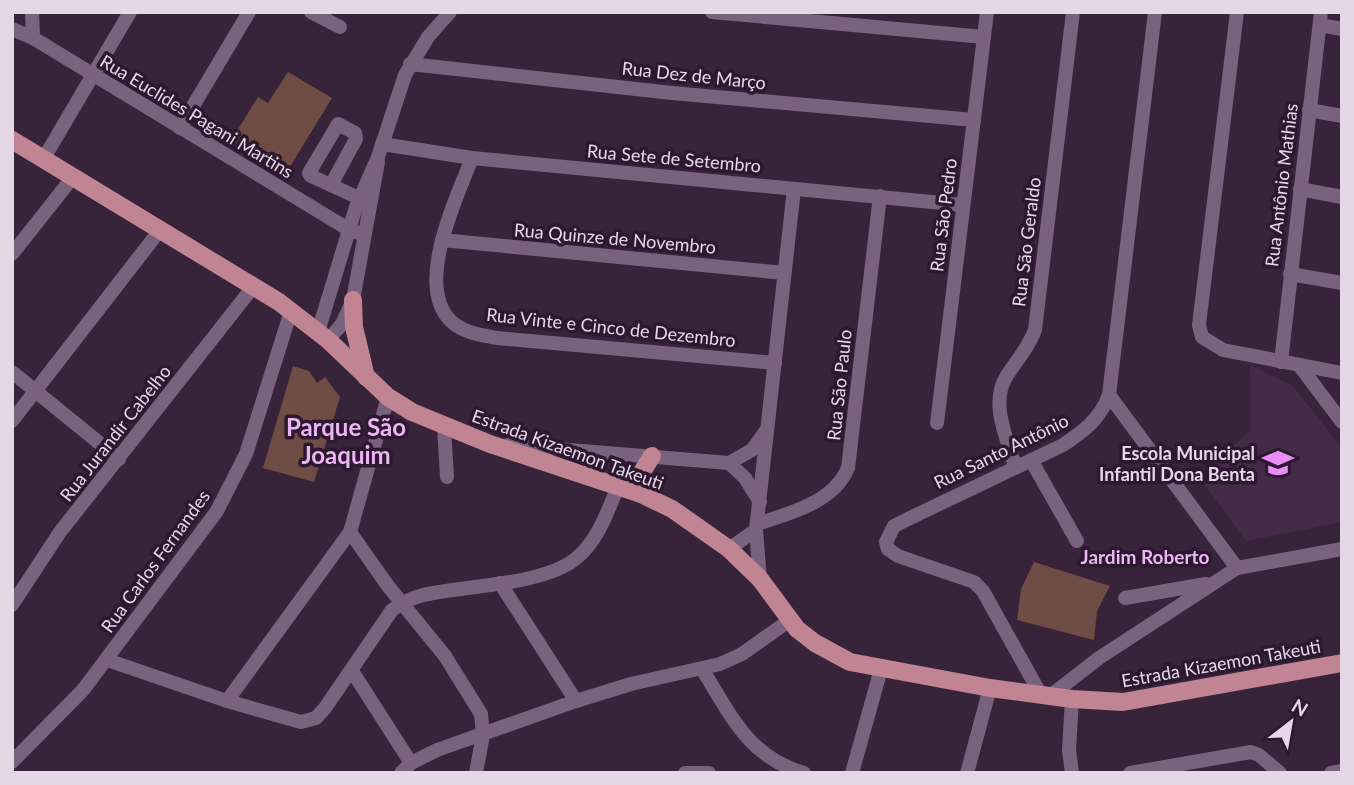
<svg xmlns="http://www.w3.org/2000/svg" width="1354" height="785" font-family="Lato,sans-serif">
  <rect width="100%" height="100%" fill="#37233a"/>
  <path fill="#432b47" d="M1250 365 1293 386 1342 448V522L1246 541 1199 477 1251 430Z"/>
  <g fill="#6f4c44">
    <path d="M288 72 332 98 285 175 230 142 258 97 268 103Z"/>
    <path d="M293 366 309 371 317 383 325 377 340 397 314 482 263 468Z"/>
    <path d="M1034 562 1110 586 1097 611 1094 640 1017 620 1021 589Z"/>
  </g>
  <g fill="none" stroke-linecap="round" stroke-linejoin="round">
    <g stroke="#79627d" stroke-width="14">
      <path d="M32 12 33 38"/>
      <path d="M311 12 340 27"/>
      <path d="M712 12 984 37"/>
      <path d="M1237 12 1199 325 1202 337 1223 350 1342 373"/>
      <path d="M1320 25 1342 29"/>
      <path d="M12 29 33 38 348 229 364 235"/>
      <path d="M410 64 672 93 974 120"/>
      <path d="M1309 110 1342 116"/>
      <path d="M180 128 249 12"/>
      <path d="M382 144 472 158 963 205"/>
      <path d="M44 158 130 12"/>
      <path d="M472 158C457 197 413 287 452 322 464 333 482 335 497 338L775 363"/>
      <path d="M331 185 356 139 355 133 338 124 309 173 311 176 359 198"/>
      <path d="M1300 189 1342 197"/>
      <path d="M442 240 784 273"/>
      <path d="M12 254 73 177"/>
      <path d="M1290 274 1342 283"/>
      <path d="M318 332 356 207 378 157 405 75 428 37 450 12"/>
      <path d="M328 340 342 324 353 300 378 162"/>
      <path d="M1281 362 1321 12"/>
      <path d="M1299 365 1342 422"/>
      <path d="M12 372 119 459"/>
      <path d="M1109 395 1237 568"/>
      <path d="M12 421 160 230"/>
      <path d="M937 423 987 12"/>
      <path d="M444 427 447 477"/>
      <path d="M508 445 729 463 752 450 765 432"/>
      <path d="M1031 460 1077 541"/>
      <path d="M729 463 745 478 760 502"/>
      <path d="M1015 466C1007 438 990 404 1006 377 1016 361 1028 349 1035 330L1073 12"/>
      <path d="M757 524C790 513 833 503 848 468L880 196"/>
      <path d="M350 532 388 586 445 656 481 714 483 735 476 773"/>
      <path d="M729 549 756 530"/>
      <path d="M760 579 756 530 794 189"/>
      <path d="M500 583 576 701"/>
      <path d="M1125 598 1206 584"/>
      <path d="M12 605 60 532 253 287"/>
      <path d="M107 660 227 701 301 722 316 718 325 708 392 610C412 595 430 593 453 590 487 585 546 581 574 560 597 543 608 511 618 486"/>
      <path d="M702 669C731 715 748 757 804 773"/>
      <path d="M352 671 411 763"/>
      <path d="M1041 695 983 591 974 582 898 556 888 549 886 542 894 526 910 518 1063 445C1084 431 1100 419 1109 395L1155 12"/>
      <path d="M1050 696 1099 658 1237 568 1342 549"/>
      <path d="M1072 699 1069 750 1072 773"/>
      <path d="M227 701 350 532 388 397"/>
      <path d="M12 762 83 690 217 511 246 454 291 311"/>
      <path d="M401 773 411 763 437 750 576 701 631 684 720 664 742 654 790 620"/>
      <path d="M685 773H709"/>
      <path d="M852 773 881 669"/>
      <path d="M967 773 990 688"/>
      <path d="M1130 773 1251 752 1259 755 1280 773"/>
      <path d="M1331 773 1342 771"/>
    </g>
    <g stroke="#c08492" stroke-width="18">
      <path d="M12 140 279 302 328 340 388 397 412 412 490 444 641 494 672 509 729 549 760 579 797 629 815 643 850 662 990 688 1072 699 1123 702 1342 663"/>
      <path d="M353 300 354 327 366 377"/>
      <path d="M641 494 640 475 652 456"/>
    </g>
  </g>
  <defs>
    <symbol id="school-bare" viewBox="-9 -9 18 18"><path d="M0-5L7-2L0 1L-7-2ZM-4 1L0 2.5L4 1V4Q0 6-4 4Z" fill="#ec8cfb" stroke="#2c1930" stroke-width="2.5" paint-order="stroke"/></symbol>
  </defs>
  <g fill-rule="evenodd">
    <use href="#school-bare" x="1256" y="441" width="44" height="44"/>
  </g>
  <g text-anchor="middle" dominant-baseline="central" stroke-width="7" stroke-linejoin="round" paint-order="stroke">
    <g font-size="18" fill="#e4d7e6" stroke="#2c1930">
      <text transform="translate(694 75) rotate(6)">Rua Dez de Março</text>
      <text transform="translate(197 116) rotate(31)">Rua Euclides Pagani Martins</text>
      <text transform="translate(674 158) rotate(5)">Rua Sete de Setembro</text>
      <text transform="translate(1281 185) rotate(-83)">Rua Antônio Mathias</text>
      <text transform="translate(943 215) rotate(-83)">Rua São Pedro</text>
      <text transform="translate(615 238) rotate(5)">Rua Quinze de Novembro</text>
      <text transform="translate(1026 242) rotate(-83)">Rua São Geraldo</text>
      <text transform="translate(611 327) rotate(6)">Rua Vinte e Cinco de Dezembro</text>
      <text transform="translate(839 385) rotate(-84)">Rua São Paulo</text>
      <text transform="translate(115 433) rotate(-52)">Rua Jurandir Cabelho</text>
      <text transform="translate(568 449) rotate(20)">Estrada Kizaemon Takeuti</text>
      <text transform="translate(1001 451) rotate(-26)">Rua Santo Antônio</text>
      <text transform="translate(155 561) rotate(-54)">Rua Carlos Fernandes</text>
      <text transform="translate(1221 663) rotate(-10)">Estrada Kizaemon Takeuti</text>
    </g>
    <g font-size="18" font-weight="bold" fill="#e4d7e6" stroke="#2c1930" text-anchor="end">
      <text x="1255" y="453">Escola Municipal<tspan x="1255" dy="21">Infantil Dona Benta</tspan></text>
    </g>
    <g font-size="19" font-weight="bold" fill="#ebb6f3" stroke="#2c1930">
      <text x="1145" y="556">Jardim Roberto</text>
    </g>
    <g font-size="24" font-weight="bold" fill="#ebb6f3" stroke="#2c1930">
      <text x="346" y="426">Parque São<tspan x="346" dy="28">Joaquim</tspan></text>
    </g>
  </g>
  <rect width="1354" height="785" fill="none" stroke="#e4d7e6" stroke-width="28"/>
  <g transform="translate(1291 722) rotate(31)" stroke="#2c1930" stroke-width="5" paint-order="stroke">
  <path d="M0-5L12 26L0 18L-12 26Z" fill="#e4d7e6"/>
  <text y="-10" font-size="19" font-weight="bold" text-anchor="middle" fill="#e4d7e6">N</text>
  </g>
</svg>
